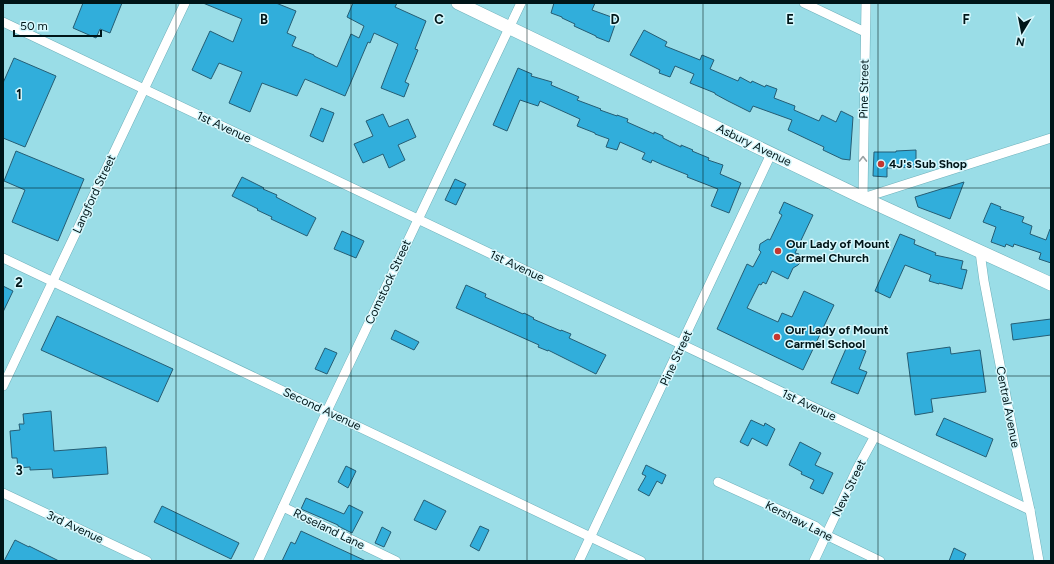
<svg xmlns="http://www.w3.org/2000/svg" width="1054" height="564" font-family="Figtree,sans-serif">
  <rect width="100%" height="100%" fill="#9adde7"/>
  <g fill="#31aedb" stroke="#255d74">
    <path d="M83 3H122L110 33 100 29 96 38 73 28Z"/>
    <path d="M203 3H276L296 11 287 33 296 37 292 46 314 55V56L337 67 351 34 359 38 364 26 347 17 353 3H397L395 7 426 21 415 49 418 50 405 82 409 84 404 97 381 88 398 44 374 33 370 43 368 42 345 96 305 79 297 96 262 83 250 112 229 103 242 72 219 63 211 79 192 70 210 31 233 42 242 19Z"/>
    <path d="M554 3H595L592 10 617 19 609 42 596 37V36L574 26 575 24 562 18V17L551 13Z"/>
    <path d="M644 30 667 42 665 46 700 60 702 55 714 60 710 69 738 81 740 77 751 83 752 81 765 87 766 85 777 89 774 98 795 106 794 110 819 121 822 115 836 122 841 111 853 117 850 160 842 159 823 150 824 147 788 130 792 120 753 106 750 112 728 101 715 94V93L690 83 694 74 675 66 670 77 659 73 660 70 630 55Z"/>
    <path d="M14 58 56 76 25 147 3 138V83Z"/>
    <path d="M518 68 532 74 531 76 552 82 551 85 579 97 577 100 601 109 600 110 617 116V115L628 119 627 122 654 134V132L663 136V138L681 147V145L693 150 692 151 709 158 708 160 723 165 720 174 741 183 729 213 711 206 718 189 687 177 688 175 663 165 652 160 651 163 642 159 645 153 620 142 617 150 606 147 609 139 595 134V133L577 126 580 119 540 101 538 106 520 100 507 131 493 125Z"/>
    <path d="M321 108 334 113 323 142 310 136Z"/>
    <path d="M383 114 389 127 408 119 416 137 398 145 405 160 389 168 383 154 363 163 354 144 373 136 366 121Z"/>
    <path d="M916 150V167L887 168V177L873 176 874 152H896V151Z"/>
    <path d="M16 151 84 179 58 241 12 222 25 190 4 181Z"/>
    <path d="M242 177 264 188 263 189 277 195 276 197 316 218 307 236 271 219 272 217 257 210 258 209 232 196Z"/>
    <path d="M455 179 466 184 456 205 445 200Z"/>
    <path d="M964 182 950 219 918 207 915 197Z"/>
    <path d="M784 202 813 215 795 253 799 254 797 257 799 260 800 263 798 265 793 268 788 279 772 271 766 284 763 282 761 285 759 284 747 308 778 322 782 313 792 317 804 291 834 305 803 370 717 329 747 264 753 267 761 252 759 250 760 244 768 239 770 240 782 215 779 213Z"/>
    <path d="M991 203 1001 207 1000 209 1024 217 1022 222 1032 226 1030 234 1046 240 1050 229 1051 230V263L1039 259 1041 253 1014 244 1013 247 1006 244 1005 247 991 242 996 227 983 222Z"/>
    <path d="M342 231 364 241 356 258 334 249Z"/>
    <path d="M900 234 915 240 914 244 936 253 935 255 963 261 961 269 967 270 962 289 939 283V284L929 281 931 275 905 265 890 298 875 291Z"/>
    <path d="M466 285 486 294 485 297 512 309 523 314 524 313 534 318 533 319 561 331V330L571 334 569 338 606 355 596 374 548 350V351L538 347 539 345 456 308Z"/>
    <path d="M3 286 13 291 3 312Z"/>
    <path d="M57 316 173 369 158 402 41 350Z"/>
    <path d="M1051 319V335L1013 340 1011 324Z"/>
    <path d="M395 330 419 342 414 350 391 339Z"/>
    <path d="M848 344 866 351 859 369 867 372 858 394 831 383Z"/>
    <path d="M950 347 951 354 980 350 986 392 931 399 933 412 915 415 907 353Z"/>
    <path d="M325 348 337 353 327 374 315 369Z"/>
    <path d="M51 411 54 451 106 447 108 474 53 478 52 469 30 470V467L18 468 17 458H12L10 431 20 430 19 424H24L23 414Z"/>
    <path d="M944 418 993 439 986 457 936 435Z"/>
    <path d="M751 420 764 426 765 423 775 429 767 446 752 438 748 446 740 442Z"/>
    <path d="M800 442 821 453 815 465 833 473 823 494 810 488 814 480 801 474 802 472 789 465Z"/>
    <path d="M646 465 666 475 662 484 657 481 649 496 638 490 646 476 642 474Z"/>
    <path d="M346 466 356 471 348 488 338 482Z"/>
    <path d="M306 498 344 514 349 505 363 512 352 533 338 526V525L301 509Z"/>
    <path d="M424 500 446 511 436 530 414 520Z"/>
    <path d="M162 506 239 543 231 559 154 522Z"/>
    <path d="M480 526 489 530 479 551 470 546Z"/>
    <path d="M382 527 391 532 384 547 375 543Z"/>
    <path d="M301 531 366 561H282L291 542 295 544Z"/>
    <path d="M15 540 29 547V546L59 561H4Z"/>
    <path d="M954 548 966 554 963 561H949Z"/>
  </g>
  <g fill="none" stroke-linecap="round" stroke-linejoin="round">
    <defs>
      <g id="street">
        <path d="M804 3 865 32"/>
        <path d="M866 3 863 198 1051 138"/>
        <path d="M3 22 1030 510"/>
        <path d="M980 252 984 281 1015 443 1030 510 1039 561"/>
        <path d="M3 258 641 561"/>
        <path d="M3 386 185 3"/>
        <path d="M718 482 815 526 826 535 880 561"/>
        <path d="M3 493 147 561"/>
        <path d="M283 507 396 561"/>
        <path d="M258 561 327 411 521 3"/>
        <path d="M579 561 771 154"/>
        <path d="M814 561 857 469 875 436"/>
      </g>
      <path id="secondary" d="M458 3 861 197 1051 284"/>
    </defs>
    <use href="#street" stroke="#6eb0ba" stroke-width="10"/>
    <use href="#secondary" stroke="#6eb0ba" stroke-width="14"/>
    <use href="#street" stroke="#fff" stroke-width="9"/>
    <use href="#secondary" stroke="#fff" stroke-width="13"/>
  </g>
  <defs><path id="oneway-chevron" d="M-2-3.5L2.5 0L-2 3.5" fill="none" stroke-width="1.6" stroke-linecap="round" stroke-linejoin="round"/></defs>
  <use stroke="#99a1a3" href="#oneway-chevron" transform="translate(863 159) rotate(-89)"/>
  <path fill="none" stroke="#001518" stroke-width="1" stroke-opacity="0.55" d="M176 3V561M351 3V561M527 3V561M703 3V561M878 3V561M3 188H1051M3 376H1051"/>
  <g fill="#c53730" stroke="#d7f8fd" stroke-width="1.5">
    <circle cx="881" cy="164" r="4"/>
    <circle cx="778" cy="251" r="4"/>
    <circle cx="777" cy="337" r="4"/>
  </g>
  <g text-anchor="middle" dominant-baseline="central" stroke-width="3" stroke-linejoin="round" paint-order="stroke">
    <g font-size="12" fill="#001518" stroke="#d7f8fd">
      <text transform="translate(864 89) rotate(-89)">Pine Street</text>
      <text transform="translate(224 127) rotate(25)">1st Avenue</text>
      <text transform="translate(754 145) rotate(26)">Asbury Avenue</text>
      <text transform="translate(94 194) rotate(-65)">Langford Street</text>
      <text transform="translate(517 266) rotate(25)">1st Avenue</text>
      <text transform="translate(388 282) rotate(-65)">Comstock Street</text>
      <text transform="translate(676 358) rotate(-65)">Pine Street</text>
      <text transform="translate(809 405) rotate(25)">1st Avenue</text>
      <text transform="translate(1008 407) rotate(79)">Central Avenue</text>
      <text transform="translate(322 409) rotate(25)">Second Avenue</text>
      <text transform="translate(849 488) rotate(-64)">New Street</text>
      <text transform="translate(799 521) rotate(27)">Kershaw Lane</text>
      <text transform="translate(75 527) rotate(25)">3rd Avenue</text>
      <text transform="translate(329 529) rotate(26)">Roseland Lane</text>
    </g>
    <g font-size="12" font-weight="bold" fill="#001518" stroke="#d7f8fd" text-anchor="start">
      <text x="889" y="164">4J's Sub Shop</text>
      <text x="786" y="244">Our Lady of Mount<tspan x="786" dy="14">Carmel Church</tspan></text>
      <text x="785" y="330">Our Lady of Mount<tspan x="785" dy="14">Carmel School</tspan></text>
    </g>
  </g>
  <g font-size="13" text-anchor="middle" font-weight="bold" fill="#001518" stroke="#d7f8fd" stroke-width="3" stroke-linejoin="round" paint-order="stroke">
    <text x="264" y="24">B</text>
    <text x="439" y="24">C</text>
    <text x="615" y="24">D</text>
    <text x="790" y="24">E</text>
    <text x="966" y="24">F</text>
    <text x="19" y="99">1</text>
    <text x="19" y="287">2</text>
    <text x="19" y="475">3</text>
  </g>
  <rect width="1054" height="564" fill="none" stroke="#001518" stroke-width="8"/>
  <g transform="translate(1022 32) rotate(190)" stroke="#d7f8fd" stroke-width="3" paint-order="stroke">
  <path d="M0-3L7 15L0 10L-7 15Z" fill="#001518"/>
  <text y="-6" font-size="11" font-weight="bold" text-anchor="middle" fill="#001518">N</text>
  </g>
  <path d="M14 30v6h87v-6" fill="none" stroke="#001518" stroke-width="2"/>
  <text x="20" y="30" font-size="12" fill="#001518" stroke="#d7f8fd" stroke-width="3" paint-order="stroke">50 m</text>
</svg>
